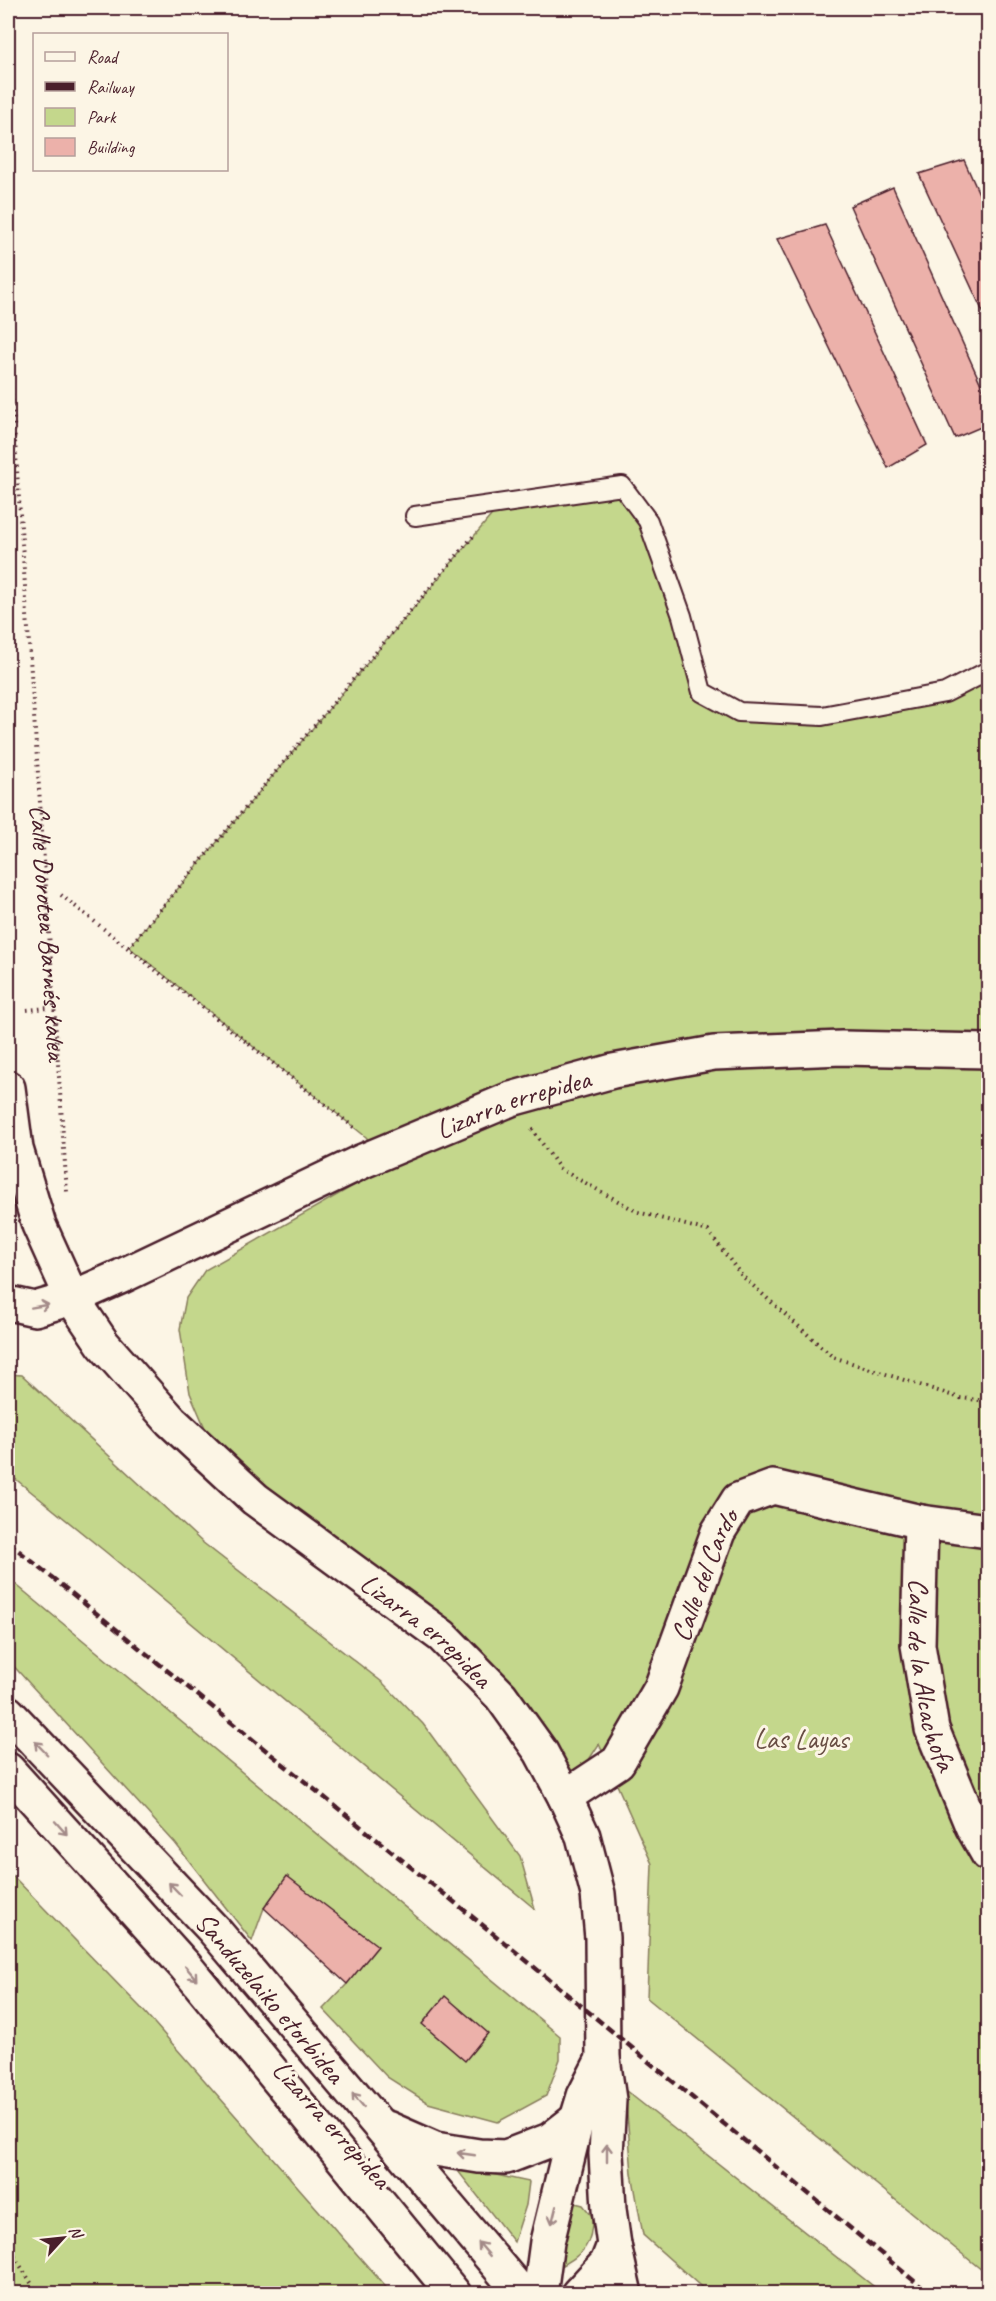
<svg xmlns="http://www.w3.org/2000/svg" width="996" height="2301" font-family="Caveat,sans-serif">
  <rect width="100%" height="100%" fill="#fcf5e5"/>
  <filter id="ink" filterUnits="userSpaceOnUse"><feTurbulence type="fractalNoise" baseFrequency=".0167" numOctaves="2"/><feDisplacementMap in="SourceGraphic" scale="12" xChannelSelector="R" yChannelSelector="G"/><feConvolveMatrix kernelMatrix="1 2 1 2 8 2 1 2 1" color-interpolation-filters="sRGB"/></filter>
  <g filter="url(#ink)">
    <g fill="#c4d78c" stroke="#877b5c" stroke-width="1.5">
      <path d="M622 486 648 521 702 692 739 712 822 716 945 693 988 671V2275L647 1998 652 1864 599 1744 565 1797 442 1636 224 1472 190 1393 180 1329 186 1298 205 1270 390 1165 366 1137 129 947 501 504Z"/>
      <path d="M8 1374 22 1375 202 1542 382 1682 423 1724 520 1856 535 1909 107 1553 8 1473Z"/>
      <path d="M8 1578 560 2036V2059L546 2096 498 2122 428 2103 387 2077 323 2009 347 1984 377 1946 287 1877 264 1908 252 1941 175 1843 8 1660Z"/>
      <path d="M8 1871 141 2008 391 2293H8Z"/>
      <path d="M625 2090 882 2293H708L643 2235 632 2173Z"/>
      <path d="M454 2166 529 2182 526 2205 514 2242Z"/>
      <path d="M571 2202 583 2205 592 2216C593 2251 579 2255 552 2272Z"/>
    </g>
    <g fill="#ecb1aa" stroke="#4a1f2b" stroke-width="1.5">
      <path d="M964 160 988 214V323L919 174Z"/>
      <path d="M893 187 988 400V424L955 438 850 206Z"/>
      <path d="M825 225 927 445 888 468 777 239Z"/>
      <path d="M287 1876 378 1946 347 1984 264 1908Z"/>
      <path d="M445 1996 488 2033 465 2061 422 2024Z"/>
    </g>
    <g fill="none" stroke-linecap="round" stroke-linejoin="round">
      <defs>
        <path id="lane" d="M415 516 622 486 648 521 682 616 702 692 739 712 822 716 945 693 988 671"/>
        <g id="street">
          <path id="s2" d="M8 1303 35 1309 72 1298 122 1276 363 1161 511 1099 613 1071 714 1053 842 1048 988 1051"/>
          <path id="s3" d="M921 1522 918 1645 932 1729 972 1826 988 1854"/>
          <path id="s4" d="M565 1797 618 1762 661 1688 718 1532 738 1500 773 1487 921 1522 988 1531"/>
        </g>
        <g id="secondary">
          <path id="s5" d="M8 1088 16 1149 39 1225 72 1298 103 1344 171 1421 255 1499 442 1636 501 1696 541 1752 565 1797 583 1836 598 1894 602 1938 603 2059 609 2100 606 2154 609 2209 614 2245 625 2294"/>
          <path id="s6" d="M8 1713 214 1930 522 2294"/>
          <path d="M8 1770 186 1967 454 2294"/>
          <path d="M387 2128 435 2149 479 2156 506 2157 550 2140 577 2119"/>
          <path d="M540 2294 547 2242 577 2119 584 2096 603 2059"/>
          <path d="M578 2294 607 2263 614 2245"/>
        </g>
      </defs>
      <use href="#lane" stroke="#4a1f2b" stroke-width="22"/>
      <use href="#street" stroke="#4a1f2b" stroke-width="38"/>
      <use href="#secondary" stroke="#4a1f2b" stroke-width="38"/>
      <g stroke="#4a1f2b" stroke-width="4" stroke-dasharray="1.5 4.5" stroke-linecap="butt">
        <path id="s1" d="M8 340 67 1193"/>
        <path d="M61 895 356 1129"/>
        <path d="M129 947 475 534"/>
        <path d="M27 1010 48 1008"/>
        <path d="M532 1129 560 1169 638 1212 708 1231 742 1276 833 1357 960 1398 988 1401"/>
        <path d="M8 2246 38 2294"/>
      </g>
      <use href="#lane" stroke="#fcf5e5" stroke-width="18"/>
      <use href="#street" stroke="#fcf5e5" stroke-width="33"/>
      <use href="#secondary" stroke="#fcf5e5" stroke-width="33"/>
      <path stroke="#4a1f2b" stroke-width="4.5" stroke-dasharray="9 4.5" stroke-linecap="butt" d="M8 1542 516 1952 930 2294"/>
    </g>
    <defs><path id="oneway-shaft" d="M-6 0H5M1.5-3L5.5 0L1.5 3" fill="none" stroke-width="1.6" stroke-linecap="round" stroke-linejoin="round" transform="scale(1.5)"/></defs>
    <g stroke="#a38a88">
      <use href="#oneway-shaft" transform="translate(40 1306) rotate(-10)"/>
      <use href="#oneway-shaft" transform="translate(41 1748) rotate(-134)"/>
      <use href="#oneway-shaft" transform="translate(61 1828) rotate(48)"/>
      <use href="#oneway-shaft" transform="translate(175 1889) rotate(-134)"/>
      <use href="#oneway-shaft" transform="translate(191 1973) rotate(50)"/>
      <use href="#oneway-shaft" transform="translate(358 2100) rotate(-130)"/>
      <use href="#oneway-shaft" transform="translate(607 2153) rotate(-90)"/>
      <use href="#oneway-shaft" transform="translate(466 2154) rotate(-172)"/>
      <use href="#oneway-shaft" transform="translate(554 2215) rotate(104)"/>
      <use href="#oneway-shaft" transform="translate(484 2249) rotate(-130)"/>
    </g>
  </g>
  <g text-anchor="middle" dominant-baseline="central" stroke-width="6" stroke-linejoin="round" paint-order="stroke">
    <g font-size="28" fill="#4a1f2b" stroke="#fcf5e5">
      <text stroke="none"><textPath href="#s1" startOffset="594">Calle Dorotea Barnés kalea</textPath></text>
      <text stroke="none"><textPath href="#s2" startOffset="549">Lizarra errepidea</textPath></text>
      <text stroke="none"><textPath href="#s4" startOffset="270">Calle del Cardo</textPath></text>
      <text stroke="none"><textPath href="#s5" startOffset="710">Lizarra errepidea</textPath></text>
      <text stroke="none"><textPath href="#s3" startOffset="154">Calle de la Alcachofa</textPath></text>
      <text stroke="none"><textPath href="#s6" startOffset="387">Sanduzelaiko etorbidea</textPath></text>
      <text transform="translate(332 2124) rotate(48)">Lizarra errepidea</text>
    </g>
    <g font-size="28" fill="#684d43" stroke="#fcf5e5">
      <text x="801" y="1738">Las Layas</text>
    </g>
  </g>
  <rect width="996" height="2301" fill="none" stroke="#fcf5e5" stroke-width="30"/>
  <rect x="15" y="15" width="966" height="2271" fill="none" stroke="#4a1f2b" stroke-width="2" filter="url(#ink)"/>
  <rect x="33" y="33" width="195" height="138" fill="#fcf5e5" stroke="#b59f9b" stroke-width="1.5"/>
  <rect x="45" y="52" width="30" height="9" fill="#fcf5e5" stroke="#b59f9b" stroke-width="1.5"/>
  <text x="87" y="63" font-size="18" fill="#4a1f2b">Road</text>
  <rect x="45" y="82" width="30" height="9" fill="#4a1f2b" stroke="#b59f9b" stroke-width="1.5"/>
  <text x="87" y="93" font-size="18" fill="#4a1f2b">Railway</text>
  <rect x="45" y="108" width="30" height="18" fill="#c4d78c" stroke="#b59f9b" stroke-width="1.5"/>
  <text x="87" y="123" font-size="18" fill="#4a1f2b">Park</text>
  <rect x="45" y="138" width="30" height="18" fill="#ecb1aa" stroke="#b59f9b" stroke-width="1.5"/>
  <text x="87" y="153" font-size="18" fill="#4a1f2b">Building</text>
  <g transform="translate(63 2238) rotate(63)" stroke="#fcf5e5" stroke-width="4.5" paint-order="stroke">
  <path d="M0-4.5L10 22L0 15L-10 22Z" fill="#4a1f2b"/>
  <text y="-9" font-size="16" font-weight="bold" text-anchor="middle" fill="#4a1f2b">N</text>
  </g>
</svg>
